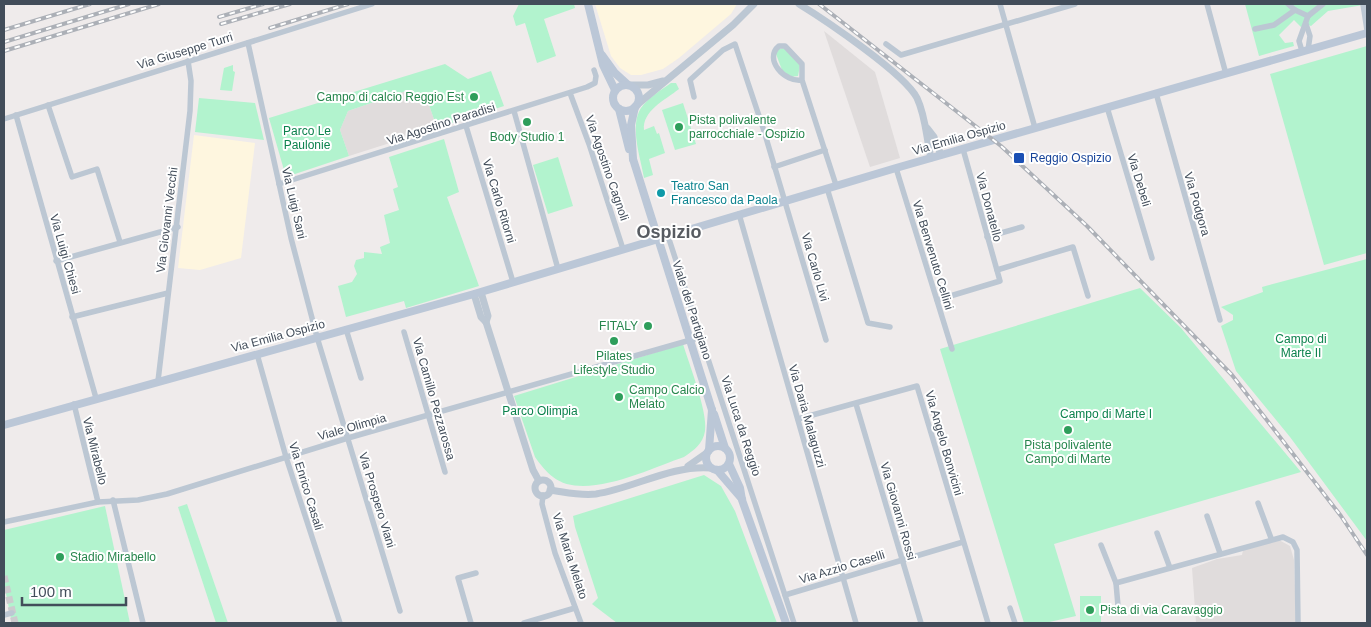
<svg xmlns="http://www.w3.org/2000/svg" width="1371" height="627" font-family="Helvetica,sans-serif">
  <rect width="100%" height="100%" fill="#efebeb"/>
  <g fill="#fef6df">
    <path d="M595 4H737L731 14 679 58 663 69 641 75H631L620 68 611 56Z"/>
    <path d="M194 135 255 143 241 258 200 270 178 268Z"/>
  </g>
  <g fill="#e0dcdc">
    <path d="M824 31 875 72 900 158 870 167Z"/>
    <path d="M406 91 428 102 437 128 349 156 340 130 348 111Z"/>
    <path d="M1279 540 1290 546 1294 560 1296 623H1196L1192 568 1217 559 1242 555 1243 550Z"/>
  </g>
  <g fill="#b2f3ce">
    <path d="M519 4H574L575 8 544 19 556 56 537 63 525 23 516 26 513 16Z"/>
    <path d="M1245 4H1363V5L1328 11 1311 26 1306 24 1301 27 1294 20 1279 35 1285 43 1293 42 1294 46 1259 56Z"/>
    <path d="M1367 46V253L1324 265 1270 74Z"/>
    <path d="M784 48 800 65 798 76 790 77 782 70 776 54 779 49Z"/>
    <path d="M445 64 468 79 491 71 504 106 437 128 428 102 406 91 348 111 340 130 349 156 286 177 269 118Z"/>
    <path d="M233 65V71L235 72 232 91 220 90 224 68Z"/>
    <path d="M671 83H676L679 89C665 100 642 111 644 130L654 126 657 134 659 133 665 153 649 159 653 175 644 178C641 159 629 126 641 108 648 98 661 90 671 83Z"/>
    <path d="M199 98 255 103 264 140 195 132Z"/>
    <path d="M683 103 696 144 675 150 662 110Z"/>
    <path d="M444 139 459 192 447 197 479 286 406 308 404 301 346 317 338 286 352 282 357 274 354 266 356 260 364 258V252L382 254 380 247 390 243 384 215 399 210 393 189 398 187 389 157Z"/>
    <path d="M558 157 573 206 548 214 533 165Z"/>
    <path d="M1367 259V541L1290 437 1236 371 1221 326 1233 320V315L1221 307 1263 292 1262 287Z"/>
    <path d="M1140 288 1181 328 1301 472 1054 544 1076 616 1045 623H1024L940 349Z"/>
    <path d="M683 344C689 364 708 412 705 431 703 444 694 450 684 457 651 468 584 502 553 477 546 472 540 464 535 457L514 396Z"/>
    <path d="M704 475 721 486 735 511 777 623H617L592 604 598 598 575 527 573 516Z"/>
    <path d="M187 504 228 623H216L178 507Z"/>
    <path d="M105 506 130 623H12L4 584V530Z"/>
    <rect x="1080" y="596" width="21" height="27"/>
  </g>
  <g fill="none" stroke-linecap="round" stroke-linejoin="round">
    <path stroke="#cccbce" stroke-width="7" stroke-dasharray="7 3.5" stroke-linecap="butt" d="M4 576 15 623"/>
    <g stroke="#bcc7d3" stroke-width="5.5">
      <path d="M1000 4 1035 128"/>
      <path d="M1207 4 1226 74"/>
      <path d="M1288 4 1295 10 1308 16 1323 4"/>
      <path d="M1363 4 1367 30"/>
      <path d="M1306 24 1310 36 1308 50"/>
      <path d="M1255 29 1274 25 1295 10"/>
      <path d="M248 43 291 238 317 337 400 611"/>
      <path d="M886 44 901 55 1075 4"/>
      <path d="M1302 51 1299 41 1308 16"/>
      <path d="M802 80C785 83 763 59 779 46H785L802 64V80L836 185"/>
      <path d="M570 93 589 144 623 249"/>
      <path d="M1156 93 1220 320"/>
      <path d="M694 97 690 80 723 50 735 44 764 131 826 340"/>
      <path d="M48 105 72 177 97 169 120 242"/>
      <path d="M1107 107 1152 258"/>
      <path d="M514 111 558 269"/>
      <path d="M16 115 96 398"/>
      <path d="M4 119 372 4"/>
      <path d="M466 126 513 282"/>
      <path d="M774 167 825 150"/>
      <path d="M896 168 952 349"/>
      <path d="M279 184 587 87 595 83 596 76 594 70"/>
      <path d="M827 188 868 323 890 327"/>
      <path d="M739 214 856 623"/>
      <path d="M668 236 794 623"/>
      <path d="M987 237 1022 227"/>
      <path d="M56 261 178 227"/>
      <path d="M997 270 1073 247 1088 296"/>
      <path d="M937 300 1000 281 963 149"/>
      <path d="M72 317 168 293"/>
      <path d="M346 329 361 378"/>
      <path d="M404 332 445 472"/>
      <path d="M257 354 286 457 340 623"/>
      <path d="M158 381 190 111 191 81 188 61"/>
      <path d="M74 404 98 502"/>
      <path d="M856 404 921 623"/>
      <path d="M798 419 917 386 988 623"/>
      <path d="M543 495 542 504 555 553 581 623"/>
      <path d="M113 500 143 623"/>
      <path d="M1258 503 1271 538"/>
      <path d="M1207 516 1220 553"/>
      <path d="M4 522 98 502 138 500 167 494 348 438 701 337"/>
      <path d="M1157 533 1170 568"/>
      <path d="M1101 545 1116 583 1118 606"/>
      <path d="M1116 583 1283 537 1293 542 1297 550 1298 623"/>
      <path d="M785 595 963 542"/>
      <path d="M1010 608 1015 623"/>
      <path d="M4 615 12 613"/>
      <path d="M471 623 458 578 476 573"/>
      <path d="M524 623 575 608"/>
    </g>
    <g stroke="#bcc7d3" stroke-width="7">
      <path d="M799 4C825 20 904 73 917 98 926 117 926 137 931 158"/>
      <path d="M631 85H648L663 81"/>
      <path d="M638 104 733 25 754 4"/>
      <path d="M927 128 934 137 941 155"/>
      <path d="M481 292 488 316 486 322"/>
      <path d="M474 294 481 317 486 322 533 470 539 481"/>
      <path d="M688 466 708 452"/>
      <circle cx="543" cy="488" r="8"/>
      <path d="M550 490C565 492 580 496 596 494 635 488 670 465 711 468"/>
    </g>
    <g stroke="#bbc7d7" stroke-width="8">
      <path d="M588 4 603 65 615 90"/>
      <path d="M602 55 615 73 627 84"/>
      <circle cx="626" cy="98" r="13"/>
      <path d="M619 109 629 149"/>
      <path d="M633 159 631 125 635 107"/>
      <path d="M714 414 725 448"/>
      <path d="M4 425 474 294 896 168 1367 33"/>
      <circle cx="718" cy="458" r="12"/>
      <path d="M709 450 712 410"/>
      <path d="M729 464 740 488 742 500 786 623"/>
      <path d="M717 470 742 499"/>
    </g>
    <defs>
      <g id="rail">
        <path d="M819 4 1001 146 1087 226 1232 375 1341 516 1367 555"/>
        <path d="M219 17 263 4"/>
        <path d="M221 24 290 4"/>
        <path d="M270 28 348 4"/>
        <path d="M4 30 90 4"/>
        <path d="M4 42 129 4"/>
        <path d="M4 51 159 4"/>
      </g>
    </defs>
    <use href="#rail" stroke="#acb0b7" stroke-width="4"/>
    <use href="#rail" stroke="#fff" stroke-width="2" stroke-dasharray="5.5" stroke-linecap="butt"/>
    <path stroke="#bbc7d7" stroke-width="8" d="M633 159 712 410"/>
  </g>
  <g fill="#2e9e5b" stroke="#fff" stroke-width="2">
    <circle cx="474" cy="97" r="5"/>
    <circle cx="527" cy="122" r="5"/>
    <circle cx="679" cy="127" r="5"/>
    <circle cx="648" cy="326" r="5"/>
    <circle cx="614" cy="341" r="5"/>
    <circle cx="619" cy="397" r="5"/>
    <circle cx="1068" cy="430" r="5"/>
    <circle cx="60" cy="557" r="5"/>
    <circle cx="1090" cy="610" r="5"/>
  </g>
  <rect fill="#1a4fb4" stroke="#fff" stroke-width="2" x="1013" y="152" width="12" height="12" rx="2.5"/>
  <circle fill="#0f9aa8" stroke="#fff" stroke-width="2" cx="661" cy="193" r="5"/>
  <g text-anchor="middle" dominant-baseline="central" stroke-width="4" stroke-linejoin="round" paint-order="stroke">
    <g font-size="12" fill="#424d5a" stroke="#fff">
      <text transform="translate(185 51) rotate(-17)">Via Giuseppe Turri</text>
      <text transform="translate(441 124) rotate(-18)">Via Agostino Paradisi</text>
      <text transform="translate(959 138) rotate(-16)">Via Emilia Ospizio</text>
      <text transform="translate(607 168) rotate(71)">Via Agostino Cagnoli</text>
      <text transform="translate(1139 180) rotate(73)">Via Debeli</text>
      <text transform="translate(499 201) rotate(73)">Via Carlo Ritorni</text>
      <text transform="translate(294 203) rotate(77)">Via Luigi Sani</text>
      <text transform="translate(1197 204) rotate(74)">Via Podgora</text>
      <text transform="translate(989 207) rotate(75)">Via Donatello</text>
      <text transform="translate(167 220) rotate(-83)">Via Giovanni Vecchi</text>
      <text transform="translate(65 254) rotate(74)">Via Luigi Chiesi</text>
      <text transform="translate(933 255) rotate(73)">Via Benvenuto Cellini</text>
      <text transform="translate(815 267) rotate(74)">Via Carlo Livi</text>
      <text transform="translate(692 310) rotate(72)">Viale del Partigiano</text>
      <text transform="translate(278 336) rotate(-15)">Via Emilia Ospizio</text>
      <text transform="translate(434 399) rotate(74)">Via Camillo Pezzarossa</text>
      <text transform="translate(807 416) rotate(74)">Via Daria Malaguzzi</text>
      <text transform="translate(741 426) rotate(72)">Via Luca da Reggio</text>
      <text transform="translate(352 427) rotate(-16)">Viale Olimpia</text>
      <text transform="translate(944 443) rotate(74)">Via Angelo Bonvicini</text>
      <text transform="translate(95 451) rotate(76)">Via Mirabello</text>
      <text transform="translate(306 486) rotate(73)">Via Enrico Casali</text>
      <text transform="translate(377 500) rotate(73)">Via Prospero Viani</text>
      <text transform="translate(898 511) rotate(74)">Via Giovanni Rossi</text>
      <text transform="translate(570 556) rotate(72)">Via Maria Melato</text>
      <text transform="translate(842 567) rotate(-17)">Via Azzio Caselli</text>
    </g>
    <g font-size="12" fill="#27864d" stroke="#fff" text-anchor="start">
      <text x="464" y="97" text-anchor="end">Campo di calcio Reggio Est</text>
      <text x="689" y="120">Pista polivalente<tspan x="689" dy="14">parrocchiale - Ospizio</tspan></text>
      <text x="527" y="137" text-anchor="middle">Body Studio 1</text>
      <text x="638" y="326" text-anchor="end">FITALY</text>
      <text x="614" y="356" text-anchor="middle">Pilates<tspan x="614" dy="14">Lifestyle Studio</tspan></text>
      <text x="629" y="390">Campo Calcio<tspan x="629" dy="14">Melato</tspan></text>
      <text x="1068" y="445" text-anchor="middle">Pista polivalente<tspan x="1068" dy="14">Campo di Marte</tspan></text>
      <text x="70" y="557">Stadio Mirabello</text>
      <text x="1100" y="610">Pista di via Caravaggio</text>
    </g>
    <g font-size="12" fill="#0c824d" stroke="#fff">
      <text x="307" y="131">Parco Le<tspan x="307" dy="14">Paulonie</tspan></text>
      <text x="1301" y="339">Campo di<tspan x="1301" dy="14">Marte II</tspan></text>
      <text x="540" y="411">Parco Olimpia</text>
      <text x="1106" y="414">Campo di Marte I</text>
    </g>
    <g font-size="12" fill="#164399" stroke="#fff" text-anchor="start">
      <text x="1030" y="158">Reggio Ospizio</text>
    </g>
    <g font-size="12" fill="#0d838f" stroke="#fff" text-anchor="start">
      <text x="671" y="186">Teatro San<tspan x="671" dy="14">Francesco da Paola</tspan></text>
    </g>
    <g font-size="18" font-weight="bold" fill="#575b61" stroke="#fff">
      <text x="669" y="232">Ospizio</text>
    </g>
  </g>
  <rect width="1371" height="627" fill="none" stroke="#424d5a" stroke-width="10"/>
  <path d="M22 597v8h104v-8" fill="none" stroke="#424d5a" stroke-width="2.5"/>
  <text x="30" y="597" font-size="15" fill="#424d5a" stroke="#ffffff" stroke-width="4" paint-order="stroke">100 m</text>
</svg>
